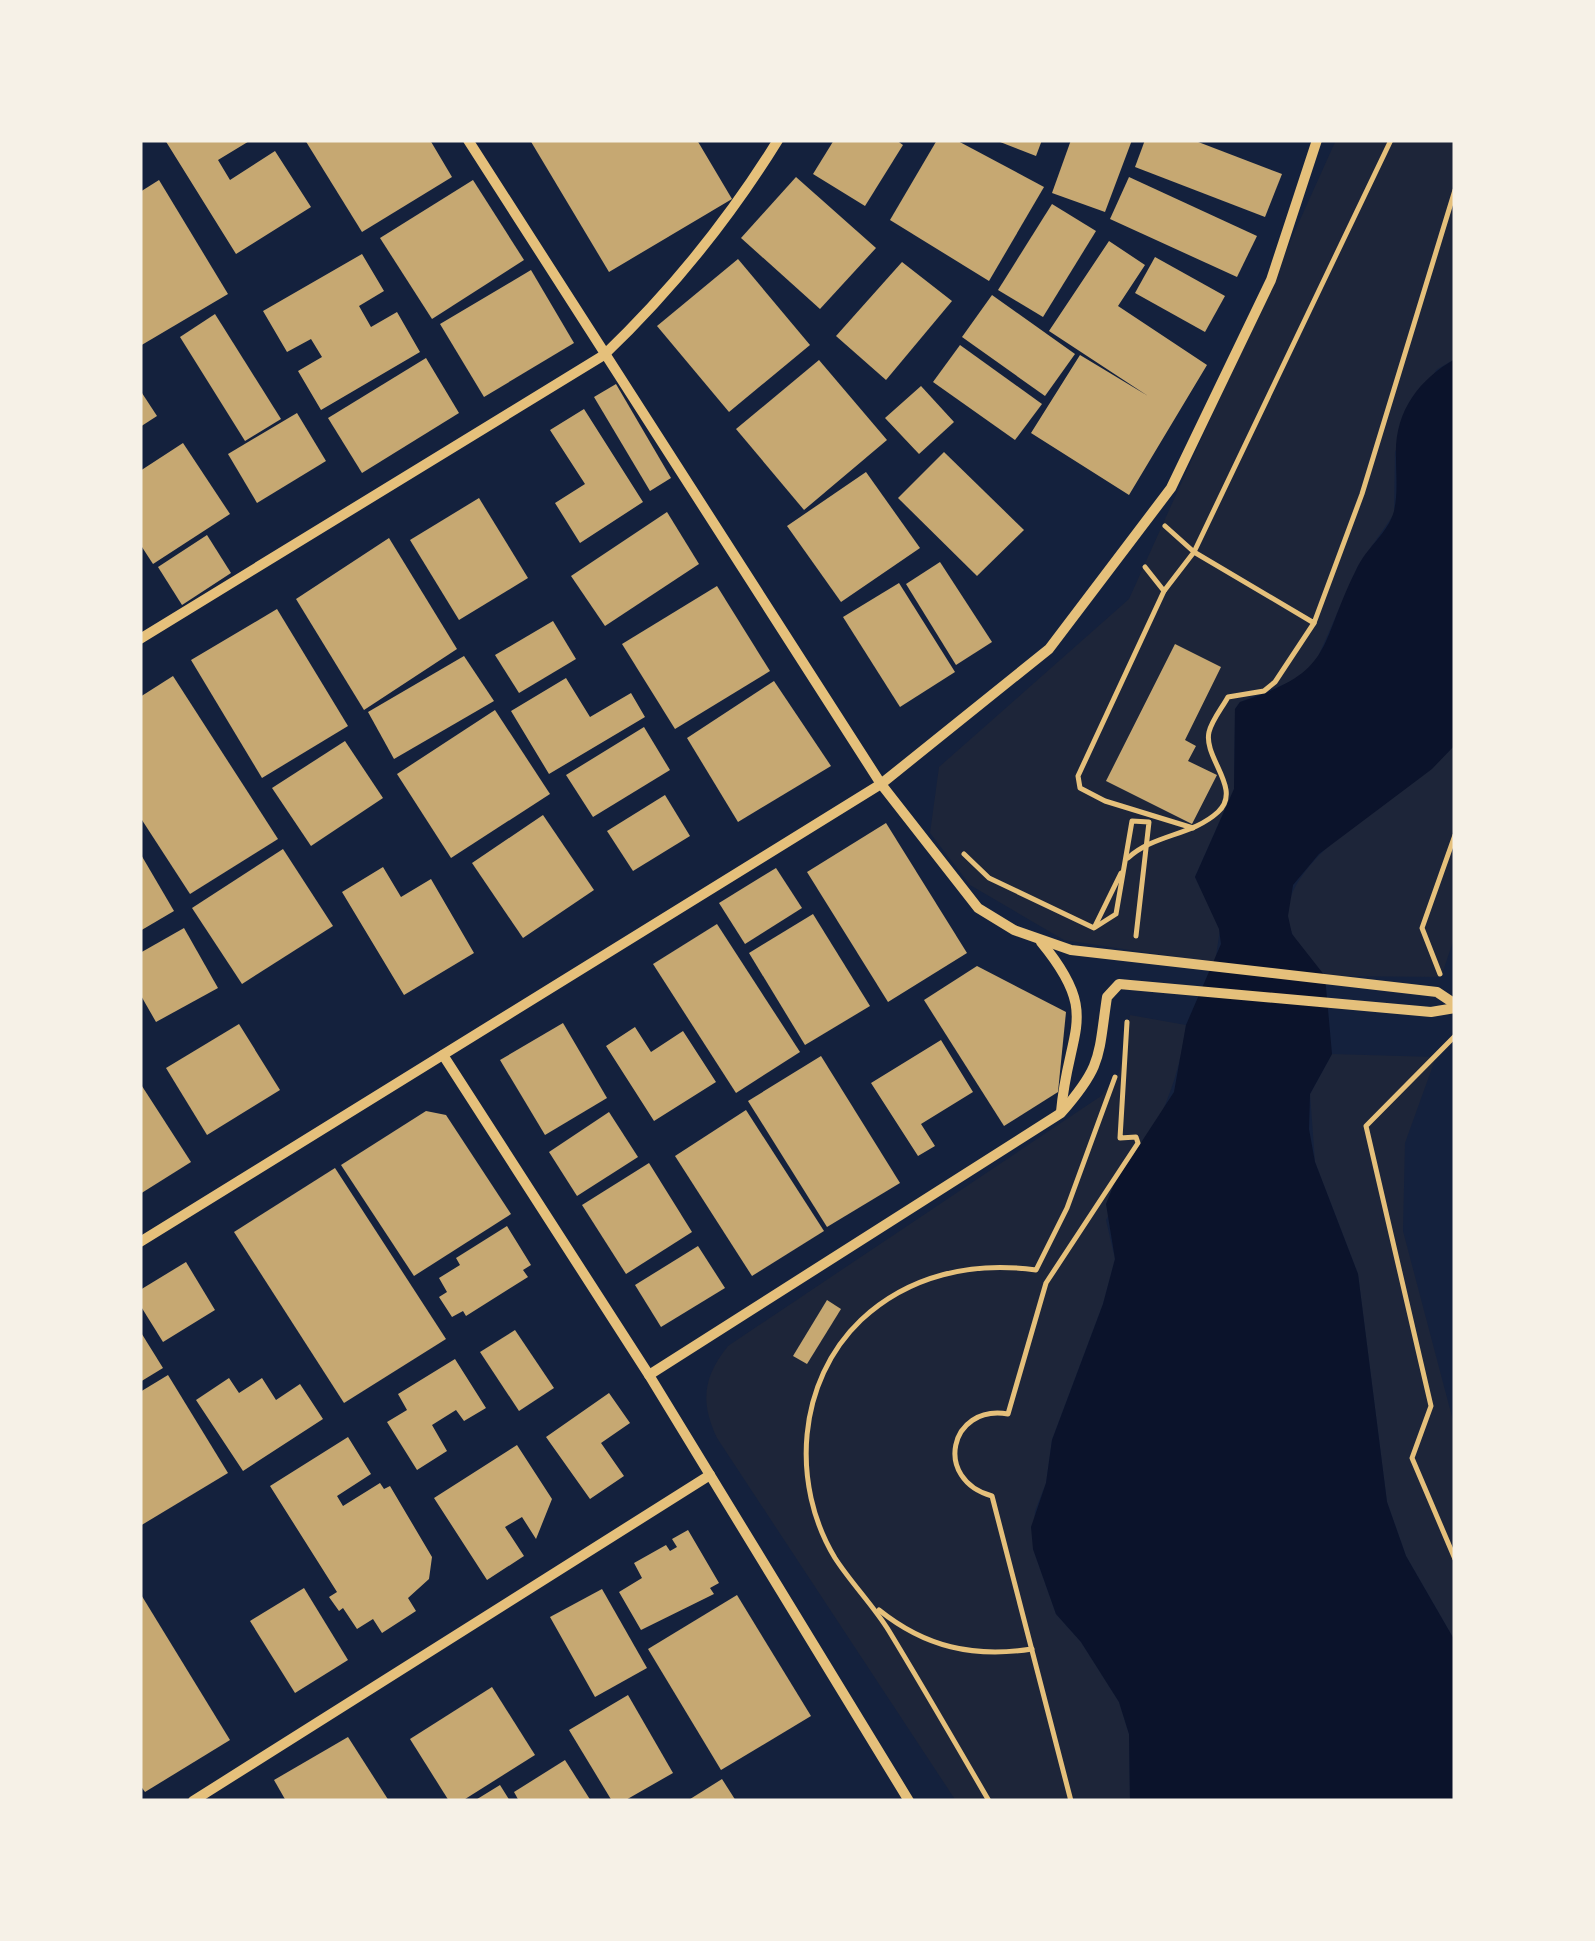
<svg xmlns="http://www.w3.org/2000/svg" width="1595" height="1941" font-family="Montserrat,sans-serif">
  <rect width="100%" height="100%" fill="#14213d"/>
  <g fill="#1d2539">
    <path d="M1336 140H1455V359L1436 370 1395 452 1394 514 1358 566 1317 659 1302 677 1240 702 1235 709 1234 789 1195 877 1220 929 1215 963 1064 940 970 885 930 833 939 767 1129 599Z"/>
    <path d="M1455 745V936L1441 977 1325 976C1310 960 1290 940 1288 918 1283 855 1414 788 1455 745Z"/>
    <path d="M1130 1015 1186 1025C1177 1102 1141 1153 1106 1220L1115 1259 1103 1304 1052 1440 1046 1483 1035 1511 1033 1549 1056 1614 1081 1642 1119 1702 1129 1734 1130 1801H956L717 1438C700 1402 703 1377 728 1346L1101 1096 1119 1073Z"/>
    <path d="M1332 1054 1436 1057 1405 1143 1403 1231 1455 1428V1641L1406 1556 1387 1502 1358 1274 1315 1162 1310 1094Z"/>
  </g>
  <path fill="#0b132b" d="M1455 359V745L1432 769 1319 854 1293 885 1288 916 1292 934 1325 976 1332 1054 1310 1094 1309 1129 1315 1162 1358 1274 1387 1502 1406 1556 1455 1641V1801H1130L1129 1734 1119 1702 1081 1642 1056 1614 1033 1549 1031 1527 1046 1483 1052 1440 1103 1304 1115 1259 1106 1204 1114 1184 1174 1092 1186 1025 1221 944 1219 929 1195 877 1234 789 1235 709 1240 702C1337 671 1317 647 1357 568 1367 547 1388 533 1394 511 1398 493 1396 476 1396 457 1394 413 1418 380 1455 359Z"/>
  <g fill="#c6a872">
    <path d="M165 140H251L218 160 230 180 275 151 311 207 236 254Z"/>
    <path d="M305 140H430L452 177 362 232Z"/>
    <path d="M530 140H697L732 199 609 272Z"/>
    <path d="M834 140H896L903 145 865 206 813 174Z"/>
    <path d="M937 140H956L1044 187 989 281 890 220Z"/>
    <path d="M995 140H1042L1036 156Z"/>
    <path d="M1071 140H1132L1105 212 1052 193Z"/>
    <path d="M1145 140H1193L1282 174 1265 217 1135 167Z"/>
    <path d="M796 177 876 248 820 309 741 238Z"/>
    <path d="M1129 177 1257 236 1237 277 1110 219Z"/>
    <path d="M159 180 228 294 140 346V192Z"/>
    <path d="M473 180 524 260 432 319 380 238Z"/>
    <path d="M1052 204 1096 231 1043 317 998 290Z"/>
    <path d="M1109 241 1145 265 1118 306 1207 365 1129 495 1031 433 1080 355 1148 396 1049 331Z"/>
    <path d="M362 254 384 291 359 306 371 327 397 312 420 352 321 410 298 371 322 357 311 339 287 352 263 311Z"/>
    <path d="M1155 257 1225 296 1205 332 1135 293Z"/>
    <path d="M738 259 810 345 729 412 657 326Z"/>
    <path d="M902 262 952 301 886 380 836 336Z"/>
    <path d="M531 270 574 343 484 397 440 324Z"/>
    <path d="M992 295 1075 354 1045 396 962 337Z"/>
    <path d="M215 314 281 419 245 441 180 337Z"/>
    <path d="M960 345 1042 404 1015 440 933 382Z"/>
    <path d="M426 358 459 413 362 473 328 418Z"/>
    <path d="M819 360 887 440 804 510 736 429Z"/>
    <path d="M616 384 671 478 650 491 594 397Z"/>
    <path d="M921 386 954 422 919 454 885 418Z"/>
    <path d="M140 390 157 416 140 427Z"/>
    <path d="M584 409 643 502 580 543 555 503 585 484 550 430Z"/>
    <path d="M297 413 326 461 257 503 228 454Z"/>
    <path d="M183 443 230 514 153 564 140 544V471Z"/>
    <path d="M944 452 1024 530 977 576 898 498Z"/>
    <path d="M866 472 920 548 841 602 787 526Z"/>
    <path d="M479 498 528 578 459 620 410 540Z"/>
    <path d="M667 512 699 564 605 626 571 576Z"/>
    <path d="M207 535 231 573 182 605 158 567Z"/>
    <path d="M389 538 457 649 364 710 296 599Z"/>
    <path d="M940 562 992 642 956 665 906 584Z"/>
    <path d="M899 583 955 672 900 707 843 617Z"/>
    <path d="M717 586 770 671 675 729 622 644Z"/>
    <path d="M277 609 348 726 262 778 191 660Z"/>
    <path d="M553 621 576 659 519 693 495 655Z"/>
    <path d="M1175 644 1221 667 1185 740 1196 746 1188 761 1217 775 1192 824 1106 781Z"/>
    <path d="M464 656 494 701 394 759 368 712Z"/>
    <path d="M173 676 278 839 190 894 140 817V697Z"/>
    <path d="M566 678 590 717 631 693 645 717 549 774 511 711Z"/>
    <path d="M774 681 831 766 738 822 687 738Z"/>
    <path d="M495 710 550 794 451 858 397 774Z"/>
    <path d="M644 727 670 770 593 817 566 775Z"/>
    <path d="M345 741 383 798 311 846 272 788Z"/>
    <path d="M665 795 690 836 633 871 607 831Z"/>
    <path d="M543 815 594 890 523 938 472 863Z"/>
    <path d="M886 823 967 953 888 1002 807 872Z"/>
    <path d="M283 849 333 926 242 984 192 908Z"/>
    <path d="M140 853 174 911 140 931Z"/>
    <path d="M383 867 401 897 431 879 474 953 404 995 342 892Z"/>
    <path d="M776 868 802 908 745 944 719 903Z"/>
    <path d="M813 914 870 1006 805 1045 749 953Z"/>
    <path d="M717 924 800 1052 736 1093 653 964Z"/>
    <path d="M184 928 218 988 156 1022 140 994V953Z"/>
    <path d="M977 966 1066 1012 1058 1092 1004 1126 924 1000Z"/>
    <path d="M563 1023 607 1098 545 1135 500 1060Z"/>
    <path d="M239 1024 280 1090 207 1135 166 1068Z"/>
    <path d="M635 1027 651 1052 683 1031 716 1082 654 1121 606 1046Z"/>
    <path d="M941 1040 973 1092 921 1124 935 1146 918 1156 871 1083Z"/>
    <path d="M821 1056 900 1183 827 1227 748 1101Z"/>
    <path d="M140 1083 191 1162 140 1194Z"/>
    <path d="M746 1110 824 1231 752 1276 675 1156Z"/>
    <path d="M426 1111 446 1115 511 1214 414 1276 341 1165Z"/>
    <path d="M609 1112 638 1157 577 1196 549 1152Z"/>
    <path d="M649 1163 692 1232 626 1274 582 1205Z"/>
    <path d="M335 1168 446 1339 344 1403 234 1232Z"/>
    <path d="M507 1226 531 1265 523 1270 528 1277 466 1316 463 1311 452 1317 439 1297 447 1292 439 1278 460 1265 456 1258Z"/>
    <path d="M698 1246 725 1288 661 1327 635 1285Z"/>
    <path d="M186 1262 215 1310 163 1342 140 1305V1290Z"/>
    <path d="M827 1300 841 1309 807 1364 793 1356Z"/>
    <path d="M515 1330 554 1388 519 1411 480 1352Z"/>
    <path d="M140 1331 163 1368 140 1382Z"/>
    <path d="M455 1359 486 1408 464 1421 456 1410 432 1425 447 1451 417 1470 387 1422 407 1410 398 1394Z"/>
    <path d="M168 1375 228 1473 140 1526V1392Z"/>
    <path d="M229 1378 239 1393 262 1378 276 1400 300 1384 323 1419 243 1471 196 1400Z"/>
    <path d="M609 1393 630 1423 601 1443 624 1476 590 1499 546 1437Z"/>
    <path d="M348 1437 371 1474 337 1496 343 1506 380 1483 384 1489 390 1486 432 1557 429 1579 408 1598 416 1611 382 1633 373 1619 357 1629 343 1608 339 1611 329 1597 337 1592 270 1486Z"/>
    <path d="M517 1445 552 1499 536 1539 522 1517 505 1527 524 1556 487 1580 434 1498Z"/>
    <path d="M688 1530 719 1583 710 1588 714 1594 641 1630 619 1592 642 1578 634 1563 666 1545 670 1551 677 1547 672 1539Z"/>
    <path d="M304 1588 348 1660 295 1693 250 1621Z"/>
    <path d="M602 1589 647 1668 595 1697 550 1617Z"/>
    <path d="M140 1593 230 1740 145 1792 140 1785Z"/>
    <path d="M737 1595 811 1716 721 1770 648 1649Z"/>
    <path d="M492 1687 535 1755 462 1801H449L410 1739Z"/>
    <path d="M628 1695 673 1773 624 1801H612L569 1730Z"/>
    <path d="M348 1737 389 1801H286L274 1780Z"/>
    <path d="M565 1760 591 1801H519L514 1792Z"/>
    <path d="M722 1779 736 1801H687Z"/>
    <path d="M500 1785 510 1801H474Z"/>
  </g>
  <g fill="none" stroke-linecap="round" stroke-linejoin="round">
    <g stroke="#e5c07b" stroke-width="5">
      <path d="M1391 140 1194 552 1314 623 1362 494 1455 190"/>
      <path d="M1165 526 1194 552 1164 591 1078 776 1080 788 1105 801 1193 828"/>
      <path d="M1145 567 1164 591"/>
      <path d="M964 854 989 878 1094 928 1116 914 1132 821 1149 822 1136 936"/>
      <path d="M1128 858C1154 834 1192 836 1218 812 1243 789 1203 758 1209 732 1212 720 1222 708 1228 697L1264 691 1275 682 1314 623"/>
      <path d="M1095 926 1121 873"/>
      <path d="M1440 974 1422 928 1455 835"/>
      <path d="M1455 1036 1366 1126 1431 1406 1412 1458 1455 1559"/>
      <path d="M879 1610C925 1647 973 1658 1032 1649"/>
      <path d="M989 1801C956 1744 923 1687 889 1631 873 1605 851 1583 835 1558 790 1484 797 1381 861 1320 909 1275 973 1261 1036 1270L1067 1208 1115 1077"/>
      <path d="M1071 1801 992 1496C933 1480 949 1404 1008 1414L1046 1283 1138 1143 1136 1137 1120 1138 1127 1022"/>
    </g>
    <g stroke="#e5c07b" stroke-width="10">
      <path d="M468 140 881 784 978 908 1014 930 1071 950 1437 992 1455 1004"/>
      <path d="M140 639 604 355C673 289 728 221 778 140"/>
      <path d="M1041 942C1102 1016 1068 1028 1061 1112"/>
      <path d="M443 1055 649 1375 909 1801"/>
      <path d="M140 1242 881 784 1049 649 1171 488 1271 280 1317 140"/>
      <path d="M649 1375 1061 1113C1103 1065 1098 1057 1107 997L1119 984 1431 1012 1455 1008"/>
      <path d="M193 1801 710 1475"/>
    </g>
  </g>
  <rect width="1595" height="1941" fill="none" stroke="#f6f1e7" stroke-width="285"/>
</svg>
